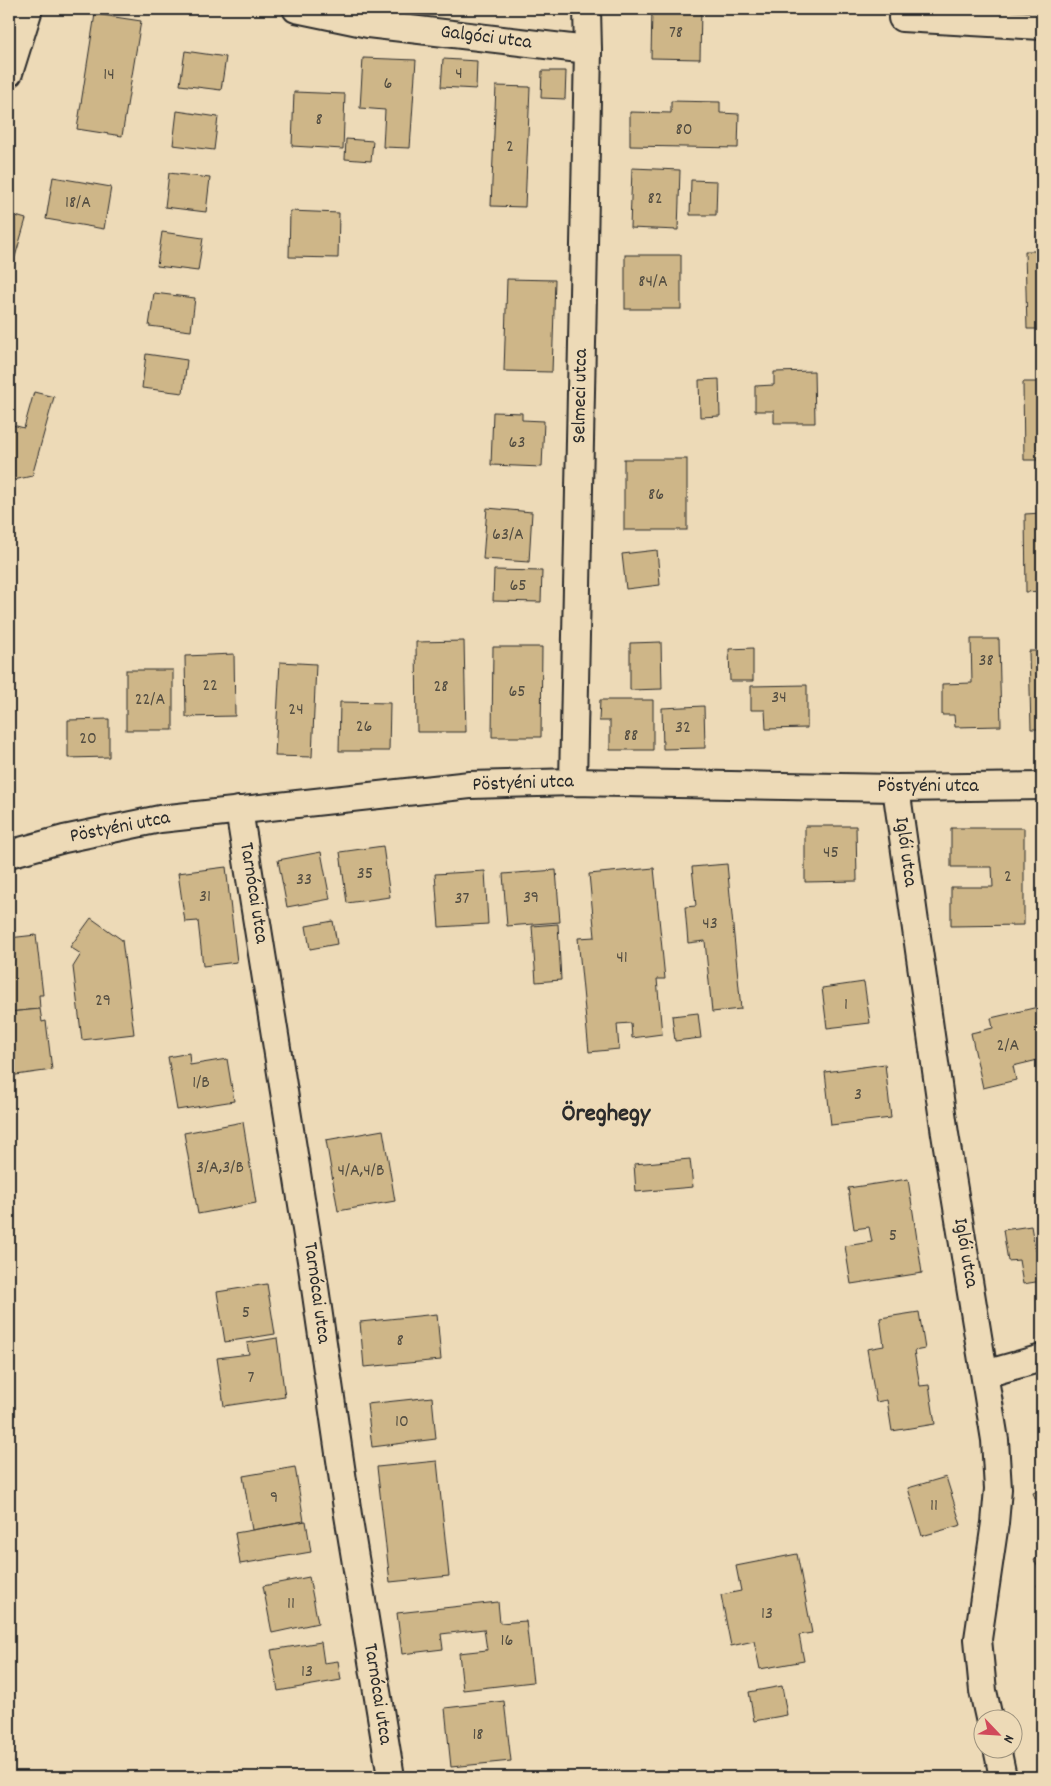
<svg xmlns="http://www.w3.org/2000/svg" width="1051" height="1786" font-family="Dekko,sans-serif">
  <rect width="100%" height="100%" fill="#eddab7"/>
  <filter id="ink" filterUnits="userSpaceOnUse"><feTurbulence type="fractalNoise" baseFrequency=".02" numOctaves="2"/><feDisplacementMap in="SourceGraphic" scale="10" xChannelSelector="R" yChannelSelector="G"/><feConvolveMatrix kernelMatrix="1 2 1 2 8 2 1 2 1" color-interpolation-filters="sRGB"/></filter>
  <g filter="url(#ink)">
    <g fill="#ceb688" stroke="#2b2b2b">
      <path d="M652 9H701L700 59 651 58Z"/>
      <path d="M95 14 141 21 122 136 77 129Z"/>
      <path d="M185 51 226 57 221 90 180 85Z"/>
      <path d="M363 58 416 60 410 148 383 147 385 110 360 108Z"/>
      <path d="M443 59 477 61 476 89 441 87Z"/>
      <path d="M542 71H566L565 99 541 98Z"/>
      <path d="M496 86 530 87 525 207 491 206Z"/>
      <path d="M294 92 345 94 343 149 292 146Z"/>
      <path d="M671 101 720 102V113L739 114 738 148 630 146V112L671 113Z"/>
      <path d="M177 111 218 117 214 150 173 145Z"/>
      <path d="M346 139 373 141 371 161 345 159Z"/>
      <path d="M632 168 680 170 678 230 630 228Z"/>
      <path d="M169 173 210 178 206 212 165 207Z"/>
      <path d="M53 177 111 187 104 229 46 219Z"/>
      <path d="M691 180 717 181 716 215H690Z"/>
      <path d="M290 211 339 213 338 258 289 257Z"/>
      <path d="M9 214 26 219 15 257 9 256Z"/>
      <path d="M162 232 203 238 198 271 157 266Z"/>
      <path d="M1025 251H1042V329H1027Z"/>
      <rect x="625" y="255" width="56" height="54"/>
      <path d="M507 279 555 280 552 372 504 371Z"/>
      <path d="M154 293 195 298 191 331 149 326Z"/>
      <path d="M146 354 187 360 183 393 142 388Z"/>
      <path d="M814 371 815 423H774V411H755V386L774 385V372Z"/>
      <path d="M719 379 720 416 700 417 699 380Z"/>
      <path d="M1023 382H1042V460H1024Z"/>
      <path d="M34 392 54 397 32 476 9 481V424L24 428Z"/>
      <path d="M493 412 522 413V420L544 421 542 467 491 465Z"/>
      <rect x="624" y="459" width="63" height="71"/>
      <path d="M487 508 532 512 529 562 483 559Z"/>
      <path d="M1042 513V591L1026 592 1025 514Z"/>
      <path d="M657 550 660 585 626 589 622 554Z"/>
      <path d="M494 570 542 571 541 602 493 601Z"/>
      <path d="M971 639H999L1001 726 955 727 954 715H942V684L972 683Z"/>
      <path d="M464 641 466 732H417L416 642Z"/>
      <path d="M661 642 662 689 630 690V643Z"/>
      <path d="M493 647H542L541 737H492Z"/>
      <path d="M753 648V681H730L729 649Z"/>
      <path d="M1029 651H1042V729H1031Z"/>
      <path d="M234 654 235 716 186 717 185 656Z"/>
      <path d="M280 662 316 664 312 757 275 756Z"/>
      <rect x="126" y="670" width="47" height="60"/>
      <path d="M807 685V728L766 729 765 710H751V686Z"/>
      <path d="M600 700H653V750H610V721H599Z"/>
      <path d="M340 702 390 703 389 751H339Z"/>
      <path d="M704 706 705 748 663 749 662 708Z"/>
      <path d="M109 719V757L68 758V720Z"/>
      <path d="M805 826H856L857 881 805 882Z"/>
      <path d="M951 828H1024V925L951 926V887H993L992 867H951Z"/>
      <path d="M383 846 390 897 347 903 340 852Z"/>
      <path d="M321 852 330 899 287 907 278 860Z"/>
      <path d="M727 864 741 1009 712 1012 705 941 688 943 685 907 696 906 692 867Z"/>
      <path d="M226 867 237 962 203 966 198 921 185 922 178 873Z"/>
      <path d="M654 868 665 979H657L662 1034 632 1038 631 1023 617 1024 619 1049 589 1052 578 938 595 937 589 874Z"/>
      <path d="M556 870 560 922 507 926 503 874Z"/>
      <path d="M485 871 488 924 439 927 435 874Z"/>
      <path d="M91 918 122 940 134 1034 82 1040 73 967 81 954 70 947Z"/>
      <path d="M333 921 337 944 310 949 306 926Z"/>
      <path d="M558 924 561 980 536 982 532 926Z"/>
      <path d="M36 935 43 995H39L40 1009 9 1012V938Z"/>
      <path d="M864 982 870 1023 827 1028 822 988Z"/>
      <path d="M1038 1007 1040 1017H1042V1059L1013 1066 1016 1080 983 1088 971 1033 993 1028 991 1018Z"/>
      <path d="M40 1009 42 1022 46 1021 52 1070 9 1076V1012Z"/>
      <path d="M698 1013 701 1038 675 1041 672 1016Z"/>
      <path d="M189 1053 190 1065 227 1059 234 1101 177 1110 168 1057Z"/>
      <path d="M885 1064 891 1118 831 1125 825 1072Z"/>
      <path d="M243 1122 256 1203 198 1214 184 1133Z"/>
      <path d="M383 1130 395 1201 338 1211 326 1140Z"/>
      <path d="M690 1159 693 1187 636 1192 634 1164Z"/>
      <path d="M908 1179 922 1273 851 1284 845 1246 872 1242 869 1227 854 1229 848 1188Z"/>
      <path d="M1031 1226 1035 1249 1042 1248V1281L1023 1284 1019 1260 1008 1261 1003 1230Z"/>
      <path d="M267 1284 275 1334 225 1342 217 1292Z"/>
      <path d="M919 1312 925 1349 914 1351 920 1386 929 1385 935 1424 892 1431 887 1400 876 1402 867 1349 884 1346 880 1318Z"/>
      <path d="M437 1314 441 1360 364 1367 360 1322Z"/>
      <path d="M277 1338 285 1397 224 1406 217 1358 249 1354 247 1343Z"/>
      <path d="M432 1397 436 1439 372 1447 367 1404Z"/>
      <path d="M437 1461 449 1576 390 1582 377 1467Z"/>
      <path d="M295 1467 304 1521 252 1530 243 1476Z"/>
      <path d="M946 1477 961 1525 922 1536 908 1488Z"/>
      <path d="M1042 1489V1515L1033 1493Z"/>
      <path d="M306 1521 311 1552 240 1564 235 1533Z"/>
      <path d="M797 1554 812 1633 799 1635 804 1661 760 1669 754 1641 731 1646 721 1595 741 1591 736 1566Z"/>
      <path d="M1042 1556V1575L1034 1560Z"/>
      <path d="M309 1577 318 1623 272 1633 263 1586Z"/>
      <path d="M1042 1582V1594L1037 1585Z"/>
      <path d="M498 1602 500 1623 526 1621 533 1682 463 1690 459 1653 487 1650 484 1629 441 1634 443 1649 402 1654 397 1613Z"/>
      <path d="M321 1642 324 1663 338 1661 341 1680 278 1691 271 1650Z"/>
      <path d="M782 1686 787 1715 754 1721 749 1692Z"/>
      <path d="M504 1701 511 1761 451 1767 445 1708Z"/>
    </g>
    <g fill="none" stroke-linecap="round" stroke-linejoin="round">
      <defs>
        <g id="street">
          <path d="M296 9 368 24 588 50"/>
          <path d="M902 18 1042 26"/>
          <path d="M9 73 29 9"/>
          <path d="M573 782 588 50 587 9"/>
          <path d="M896 788 945 1134 995 1440 998 1489 995 1523 978 1639 983 1691 989 1718"/>
          <path d="M239 810 312 1267 348 1515 391 1777"/>
          <path d="M9 854 64 839 160 819 470 785 573 782 896 788 1042 786"/>
          <path d="M985 1374 1042 1358"/>
          <path d="M997 1748 1003 1777"/>
        </g>
      </defs>
      <use href="#street" stroke="#2b2b2b" stroke-width="30"/>
      <use href="#street" stroke="#eddab7" stroke-width="26"/>
    </g>
  </g>
  <g text-anchor="middle" dominant-baseline="central" stroke-width="4" stroke-linejoin="round" paint-order="stroke">
    <g font-size="18" fill="#544e42">
      <text x="676" y="33">78</text>
      <text x="459" y="74">4</text>
      <text x="109" y="75">14</text>
      <text x="388" y="84">6</text>
      <text x="319" y="120">8</text>
      <text x="684" y="130">80</text>
      <text x="510" y="147">2</text>
      <text x="655" y="199">82</text>
      <text x="78" y="203">18/A</text>
      <text x="653" y="282">84/A</text>
      <text x="517" y="443">63</text>
      <text x="656" y="495">86</text>
      <text x="508" y="535">63/A</text>
      <text x="518" y="586">65</text>
      <text x="986" y="661">38</text>
      <text x="210" y="686">22</text>
      <text x="441" y="687">28</text>
      <text x="517" y="692">65</text>
      <text x="779" y="698">34</text>
      <text x="150" y="700">22/A</text>
      <text x="296" y="710">24</text>
      <text x="364" y="727">26</text>
      <text x="683" y="728">32</text>
      <text x="631" y="736">88</text>
      <text x="88" y="739">20</text>
      <text x="831" y="853">45</text>
      <text x="365" y="874">35</text>
      <text x="1008" y="877">2</text>
      <text x="304" y="880">33</text>
      <text x="205" y="897">31</text>
      <text x="531" y="898">39</text>
      <text x="462" y="899">37</text>
      <text x="710" y="924">43</text>
      <text x="622" y="958">41</text>
      <text x="103" y="1001">29</text>
      <text x="846" y="1005">1</text>
      <text x="1008" y="1046">2/A</text>
      <text x="201" y="1083">1/B</text>
      <text x="858" y="1095">3</text>
      <text x="220" y="1168">3/A,3/B</text>
      <text x="361" y="1171">4/A,4/B</text>
      <text x="893" y="1236">5</text>
      <text x="246" y="1313">5</text>
      <text x="400" y="1341">8</text>
      <text x="251" y="1378">7</text>
      <text x="402" y="1422">10</text>
      <text x="274" y="1498">9</text>
      <text x="934" y="1506">11</text>
      <text x="291" y="1604">11</text>
      <text x="767" y="1614">13</text>
      <text x="507" y="1641">16</text>
      <text x="307" y="1672">13</text>
      <text x="478" y="1735">18</text>
    </g>
    <g font-size="20" fill="#2b2b2b" stroke="#eddab7">
      <text transform="translate(486 38) rotate(7)">Galgóci utca</text>
      <text transform="translate(581 396) rotate(-89)">Selmeci utca</text>
      <text transform="translate(523 784) rotate(-2)">Pöstyéni utca</text>
      <text x="928" y="787">Pöstyéni utca</text>
      <text transform="translate(120 828) rotate(-11)">Pöstyéni utca</text>
      <text transform="translate(905 852) rotate(82)">Iglói utca</text>
      <text transform="translate(253 893) rotate(81)">Tarnócai utca</text>
      <text transform="translate(965 1253) rotate(80)">Iglói utca</text>
      <text transform="translate(316 1293) rotate(82)">Tarnócai utca</text>
      <text transform="translate(377 1694) rotate(81)">Tarnócai utca</text>
    </g>
    <g font-size="25" font-weight="bold" fill="#2b2b2b" stroke="#eddab7">
      <text x="606" y="1115">Öreghegy</text>
    </g>
  </g>
  <rect width="1051" height="1786" fill="none" stroke="#eddab7" stroke-width="30"/>
  <rect x="15" y="15" width="1021" height="1756" fill="none" stroke="#2b2b2b" stroke-width="2" filter="url(#ink)"/>
  <g transform="translate(998 1734) rotate(115)"><circle r="24" fill="#eddab7" stroke="#9f947f"/>
  <path d="M0-4L9 19L0 12L-9 19Z" fill="#d1495b"/>
  <text y="-8" font-size="14" font-weight="bold" text-anchor="middle" fill="#2b2b2b">N</text>
  </g>
</svg>
